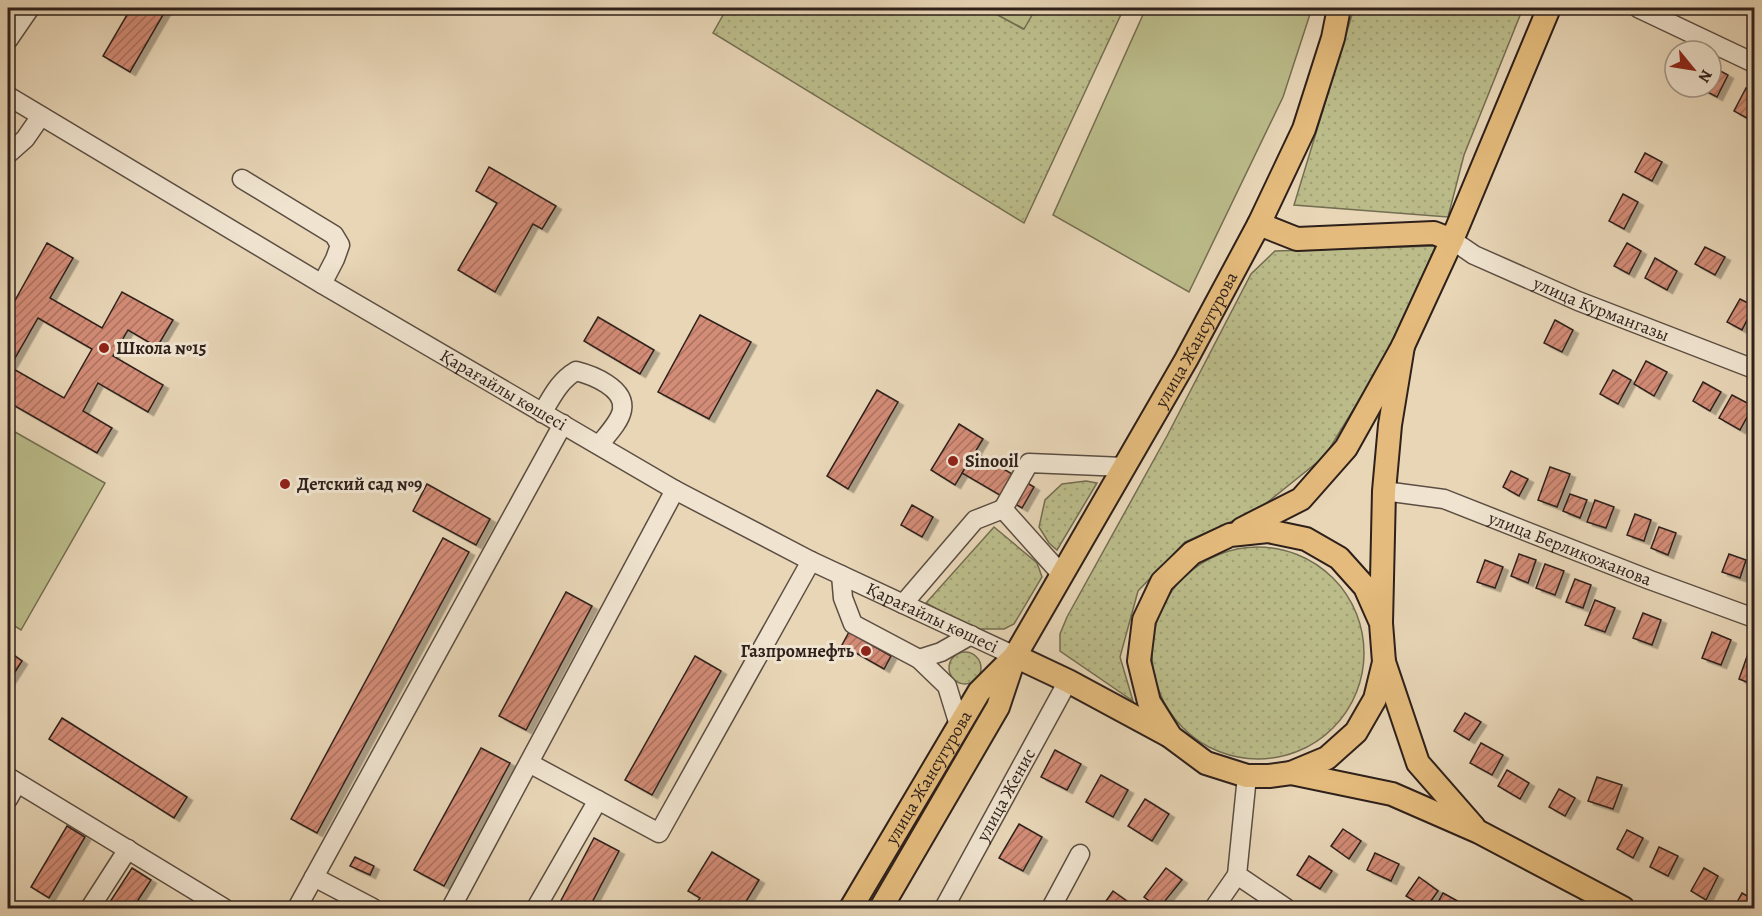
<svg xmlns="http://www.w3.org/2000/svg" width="1762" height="916" font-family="Alegreya,serif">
  <defs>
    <pattern id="grass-dots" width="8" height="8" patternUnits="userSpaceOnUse" patternTransform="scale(1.5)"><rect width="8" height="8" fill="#bbbc8a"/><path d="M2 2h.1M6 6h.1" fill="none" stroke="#a1a176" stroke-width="1.8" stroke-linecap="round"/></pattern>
    <pattern id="building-hatch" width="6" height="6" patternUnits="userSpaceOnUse" patternTransform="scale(1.5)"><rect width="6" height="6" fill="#d38c77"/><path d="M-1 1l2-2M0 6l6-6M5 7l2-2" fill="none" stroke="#ac7261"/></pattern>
    <filter id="shadow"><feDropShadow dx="5.5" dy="3.5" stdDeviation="0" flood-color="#0004"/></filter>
  </defs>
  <rect width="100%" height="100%" fill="#e8d6b7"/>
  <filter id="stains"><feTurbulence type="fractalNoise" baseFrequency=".00333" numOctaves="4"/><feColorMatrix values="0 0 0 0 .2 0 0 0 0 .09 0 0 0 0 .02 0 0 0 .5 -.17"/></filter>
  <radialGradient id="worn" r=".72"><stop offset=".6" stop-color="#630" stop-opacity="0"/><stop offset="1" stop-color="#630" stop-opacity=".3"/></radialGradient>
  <g fill="url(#grass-dots)" stroke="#746e52" stroke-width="1.5">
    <path d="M727 8H985L1023 29 1036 8H1124L1024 223 713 33Z"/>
    <path d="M1354 8H1523L1464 155 1448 217 1294 205Z"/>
    <path d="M1436 246 1386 356 1325 456 1258 510 1185 542 1138 591 1120 657 1133 701 1060 651V634L1067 617 1167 436 1251 274 1275 251Z"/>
    <path d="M1086 481 1097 483 1057 550 1049 543 1039 527 1045 500 1062 484Z"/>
    <path d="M994 527 1037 563 1042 577 1014 624 1004 629H973L926 603Z"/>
    <circle cx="1258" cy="653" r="106"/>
    <circle cx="965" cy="668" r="16"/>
  </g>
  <g fill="#bbbc8a" stroke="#746e52" stroke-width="1.5">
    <path d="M985 8H1036L1024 29Z"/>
    <path d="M1146 8H1312L1283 97 1189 292 1053 215Z"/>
    <path d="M8 428 105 483 21 630 8 622Z"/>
  </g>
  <g fill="url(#building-hatch)" stroke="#2e201b" stroke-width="1.5" fill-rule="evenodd" filter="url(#shadow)">
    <path d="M131 8H167L130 72 103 56Z"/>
    <path d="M1711 66 1728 75 1717 97 1698 87H1711Z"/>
    <path d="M1746 88 1754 93V122L1734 111Z"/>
    <path d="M1645 153 1662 162 1652 181 1635 172Z"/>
    <path d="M489 167 556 206 542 229 533 224 495 292 458 270 497 203 476 191Z"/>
    <path d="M1623 194 1638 202 1624 229 1609 221Z"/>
    <path d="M47 243 73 258 50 298 102 328 122 292 173 320 157 347 128 330 113 356 163 385 148 412 98 383 83 411 112 428 97 453 8 402V313ZM38 318 92 349 64 398 10 367Z"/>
    <path d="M1627 243 1641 251 1629 274 1614 266Z"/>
    <path d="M1705 247 1725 257 1715 275 1695 264Z"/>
    <path d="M1655 258 1677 271 1667 290 1645 278Z"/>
    <path d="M1740 299 1754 306 1742 330 1727 322Z"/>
    <path d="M700 315 751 342 709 419 658 392Z"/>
    <path d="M598 317 654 350 640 374 584 341Z"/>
    <path d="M1555 320 1573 330 1562 352 1544 343Z"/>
    <path d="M1646 361 1667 372 1654 396 1634 384Z"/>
    <path d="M1613 370 1631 380 1618 404 1600 394Z"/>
    <path d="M1703 382 1721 392 1710 411 1693 401Z"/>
    <path d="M877 390 898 402 848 489 827 476Z"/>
    <path d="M1732 395 1753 406 1740 430 1719 418Z"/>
    <path d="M959 424 983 439 955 485 931 470Z"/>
    <path d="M975 452 1034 487 1022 508 962 473Z"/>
    <path d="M1550 467 1570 474 1557 507 1538 500Z"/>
    <path d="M1511 471 1528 479 1519 496 1503 487Z"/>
    <path d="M427 484 490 519 476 545 413 511Z"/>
    <path d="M1570 494 1587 500 1580 518 1563 511Z"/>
    <path d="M1595 500 1614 507 1606 528 1587 522Z"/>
    <path d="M912 505 933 517 922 537 901 525Z"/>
    <path d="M1635 514 1651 520 1644 541 1627 535Z"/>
    <path d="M1659 527 1676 533 1668 555 1651 548Z"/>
    <path d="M443 538 469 552 317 833 291 819Z"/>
    <path d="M1519 554 1536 560 1528 583 1511 576Z"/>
    <path d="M1729 554 1746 560 1740 578 1722 572Z"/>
    <path d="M1485 560 1503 567 1495 588 1477 582Z"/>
    <path d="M1545 564 1564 571 1555 595 1536 588Z"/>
    <path d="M1575 579 1591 585 1583 608 1566 602Z"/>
    <path d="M566 592 592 606 526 730 499 716Z"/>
    <path d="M1595 600 1615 608 1605 632 1585 625Z"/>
    <path d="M1643 613 1661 620 1652 645 1633 638Z"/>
    <path d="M849 632 891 656 884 669 842 645Z"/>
    <path d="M1712 632 1731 640 1721 665 1702 658Z"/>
    <path d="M1750 648 1754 650V678L1752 684 1739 679Z"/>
    <path d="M8 651 22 661 8 683Z"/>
    <path d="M695 656 721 671 652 795 625 780Z"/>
    <path d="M1465 713 1481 722 1469 740 1454 731Z"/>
    <path d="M62 718 187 797 174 818 49 739Z"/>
    <path d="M1481 743 1503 755 1492 775 1470 763Z"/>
    <path d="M481 748 510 763 444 886 414 870Z"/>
    <path d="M1055 750 1081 764 1067 790 1041 777Z"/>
    <path d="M1507 770 1529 783 1520 799 1498 786Z"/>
    <path d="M1101 775 1128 790 1113 817 1086 802Z"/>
    <path d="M1597 777 1622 785 1613 809 1588 801Z"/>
    <path d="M1559 789 1575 798 1565 816 1549 807Z"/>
    <path d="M1145 799 1169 814 1152 841 1128 826Z"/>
    <path d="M1019 824 1042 837 1023 871 999 858Z"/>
    <path d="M67 826 85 837 49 898 31 887Z"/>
    <path d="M1343 829 1361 841 1349 859 1331 846Z"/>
    <path d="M1627 830 1643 838 1633 858 1617 849Z"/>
    <path d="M594 838 619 851 589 908H557Z"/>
    <path d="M1659 847 1678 856 1668 876 1650 867Z"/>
    <path d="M712 852 759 880 742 908H693L700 898 688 891Z"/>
    <path d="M1375 853 1399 864 1391 881 1367 870Z"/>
    <path d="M1309 856 1332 871 1320 889 1297 875Z"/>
    <path d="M355 857 374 866 370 875 350 866Z"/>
    <path d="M132 868 151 880 133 908H106Z"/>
    <path d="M1166 868 1182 880 1159 908 1144 897Z"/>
    <path d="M1704 868 1718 876 1706 900 1691 891Z"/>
    <path d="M1419 877 1438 891 1426 908 1406 896Z"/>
    <path d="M1113 891 1135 907 1133 908H1101Z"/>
    <path d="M1443 893 1463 904 1460 908H1435Z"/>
    <path d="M1742 893 1754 900V908H1734Z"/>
  </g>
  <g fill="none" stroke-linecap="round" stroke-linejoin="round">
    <defs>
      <g id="minor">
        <path d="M1638 8 1754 63"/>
        <path d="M8 40 30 8"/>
        <path id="s1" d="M8 96 322 284 675 490 811 561 1015 656"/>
        <path d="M8 154 25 139 41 116"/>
        <path d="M242 179 334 235 340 245 335 259 322 284"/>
        <path id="s2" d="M1452 240 1474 255 1578 301 1754 369"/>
        <path d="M542 413C552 397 559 381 576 371 592 375 626 388 622 410 620 422 606 436 599 445"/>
        <path id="s3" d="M1384 491 1444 499 1650 580 1754 618"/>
        <path d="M841 575 843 598 853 624 919 659 947 686 959 725"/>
        <path d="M1062 575 1003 509 1029 463 1124 467"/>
        <path d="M903 604 975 520 1003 509"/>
        <path d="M919 659 941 652 971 635"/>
        <path d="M529 763 659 833 811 561"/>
        <path d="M1247 776 1237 875 1286 908"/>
        <path d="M8 777 224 908"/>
        <path d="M8 799 17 783"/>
        <path d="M314 877 373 908"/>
        <path d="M90 908 128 849"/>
        <path d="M297 908 563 424"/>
        <path d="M451 908 675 490"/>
        <path d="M536 908 598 800"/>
        <path id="s4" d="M944 908 1068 681"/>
        <path d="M1051 908 1080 854"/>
        <path d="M1214 908 1237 875"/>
      </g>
      <g id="major">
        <path d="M1259 224 1297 239 1434 233 1452 240"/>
        <path d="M1242 529 1301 499 1346 448 1403 346 1452 240 1549 8"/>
        <path d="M1381 623 1365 587 1339 558 1306 539 1268 531 1230 535 1192 553 1162 582 1144 620 1139 661 1149 702 1171 737 1206 763 1247 776H1269L1291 773 1327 758 1356 732 1375 699 1384 662 1381 623 1384 491 1390 425 1403 346"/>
        <path d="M1015 656 1068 681 1168 735"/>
        <path d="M1384 662 1418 763 1474 827"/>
        <path d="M1291 773 1392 794 1479 832 1623 908"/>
        <path id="s5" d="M851 908 979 692 1012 659"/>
        <path id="s6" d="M881 908 998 707 1015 656 1186 360 1259 224 1304 129 1333 38 1339 8"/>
      </g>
    </defs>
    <use href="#minor" stroke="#5c4e42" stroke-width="21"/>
    <use href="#major" stroke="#2e201b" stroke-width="26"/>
    <use href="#minor" stroke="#f0e4d0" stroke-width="18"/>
    <use href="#major" stroke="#e4bb7c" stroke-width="22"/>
  </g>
  <g fill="#8f2418" stroke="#f0e4d0" stroke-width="2">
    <circle cx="104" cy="348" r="6"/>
    <circle cx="953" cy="461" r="6"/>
    <circle cx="285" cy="484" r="6"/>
    <circle cx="866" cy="651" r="6"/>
  </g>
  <g text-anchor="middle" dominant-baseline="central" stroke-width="6" stroke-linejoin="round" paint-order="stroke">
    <g font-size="18" fill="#2e201b" stroke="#f0e4d0">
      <text stroke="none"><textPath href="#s2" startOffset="165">улица Курмангазы</textPath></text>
      <text stroke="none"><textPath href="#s6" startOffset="651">улица Жансугурова</textPath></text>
      <text stroke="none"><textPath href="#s1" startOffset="576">Қарағайлы көшесі</textPath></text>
      <text stroke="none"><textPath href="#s3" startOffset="196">улица Берликожанова</textPath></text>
      <text stroke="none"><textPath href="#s1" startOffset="1062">Қарағайлы көшесі</textPath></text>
      <text stroke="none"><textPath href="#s5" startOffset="152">улица Жансугурова</textPath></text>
      <text stroke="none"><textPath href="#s4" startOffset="129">улица Женис</textPath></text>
    </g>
    <g font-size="18" font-weight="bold" fill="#2e201b" stroke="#f0e4d0" text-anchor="start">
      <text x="116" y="348">Школа №15</text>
      <text x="965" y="461">Sinooil</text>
      <text x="297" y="484">Детский сад №9</text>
      <text x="854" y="651" text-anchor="end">Газпромнефть</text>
    </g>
  </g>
  <rect width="1762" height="916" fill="none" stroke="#e8d6b7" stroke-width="30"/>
  <rect x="9" y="9" width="1744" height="898" fill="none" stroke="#2e201b" stroke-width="3"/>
  <rect x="15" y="15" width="1732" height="886" fill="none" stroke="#2e201b" stroke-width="1.5"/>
  <g transform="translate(1693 69) rotate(120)"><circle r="28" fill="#f0e4d0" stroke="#a29688" stroke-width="1.5"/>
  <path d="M0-4.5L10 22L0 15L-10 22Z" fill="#8f2418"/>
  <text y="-9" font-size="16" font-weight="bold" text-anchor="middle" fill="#2e201b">N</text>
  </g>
  <rect width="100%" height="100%" filter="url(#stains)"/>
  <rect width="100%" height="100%" fill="url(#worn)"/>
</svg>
